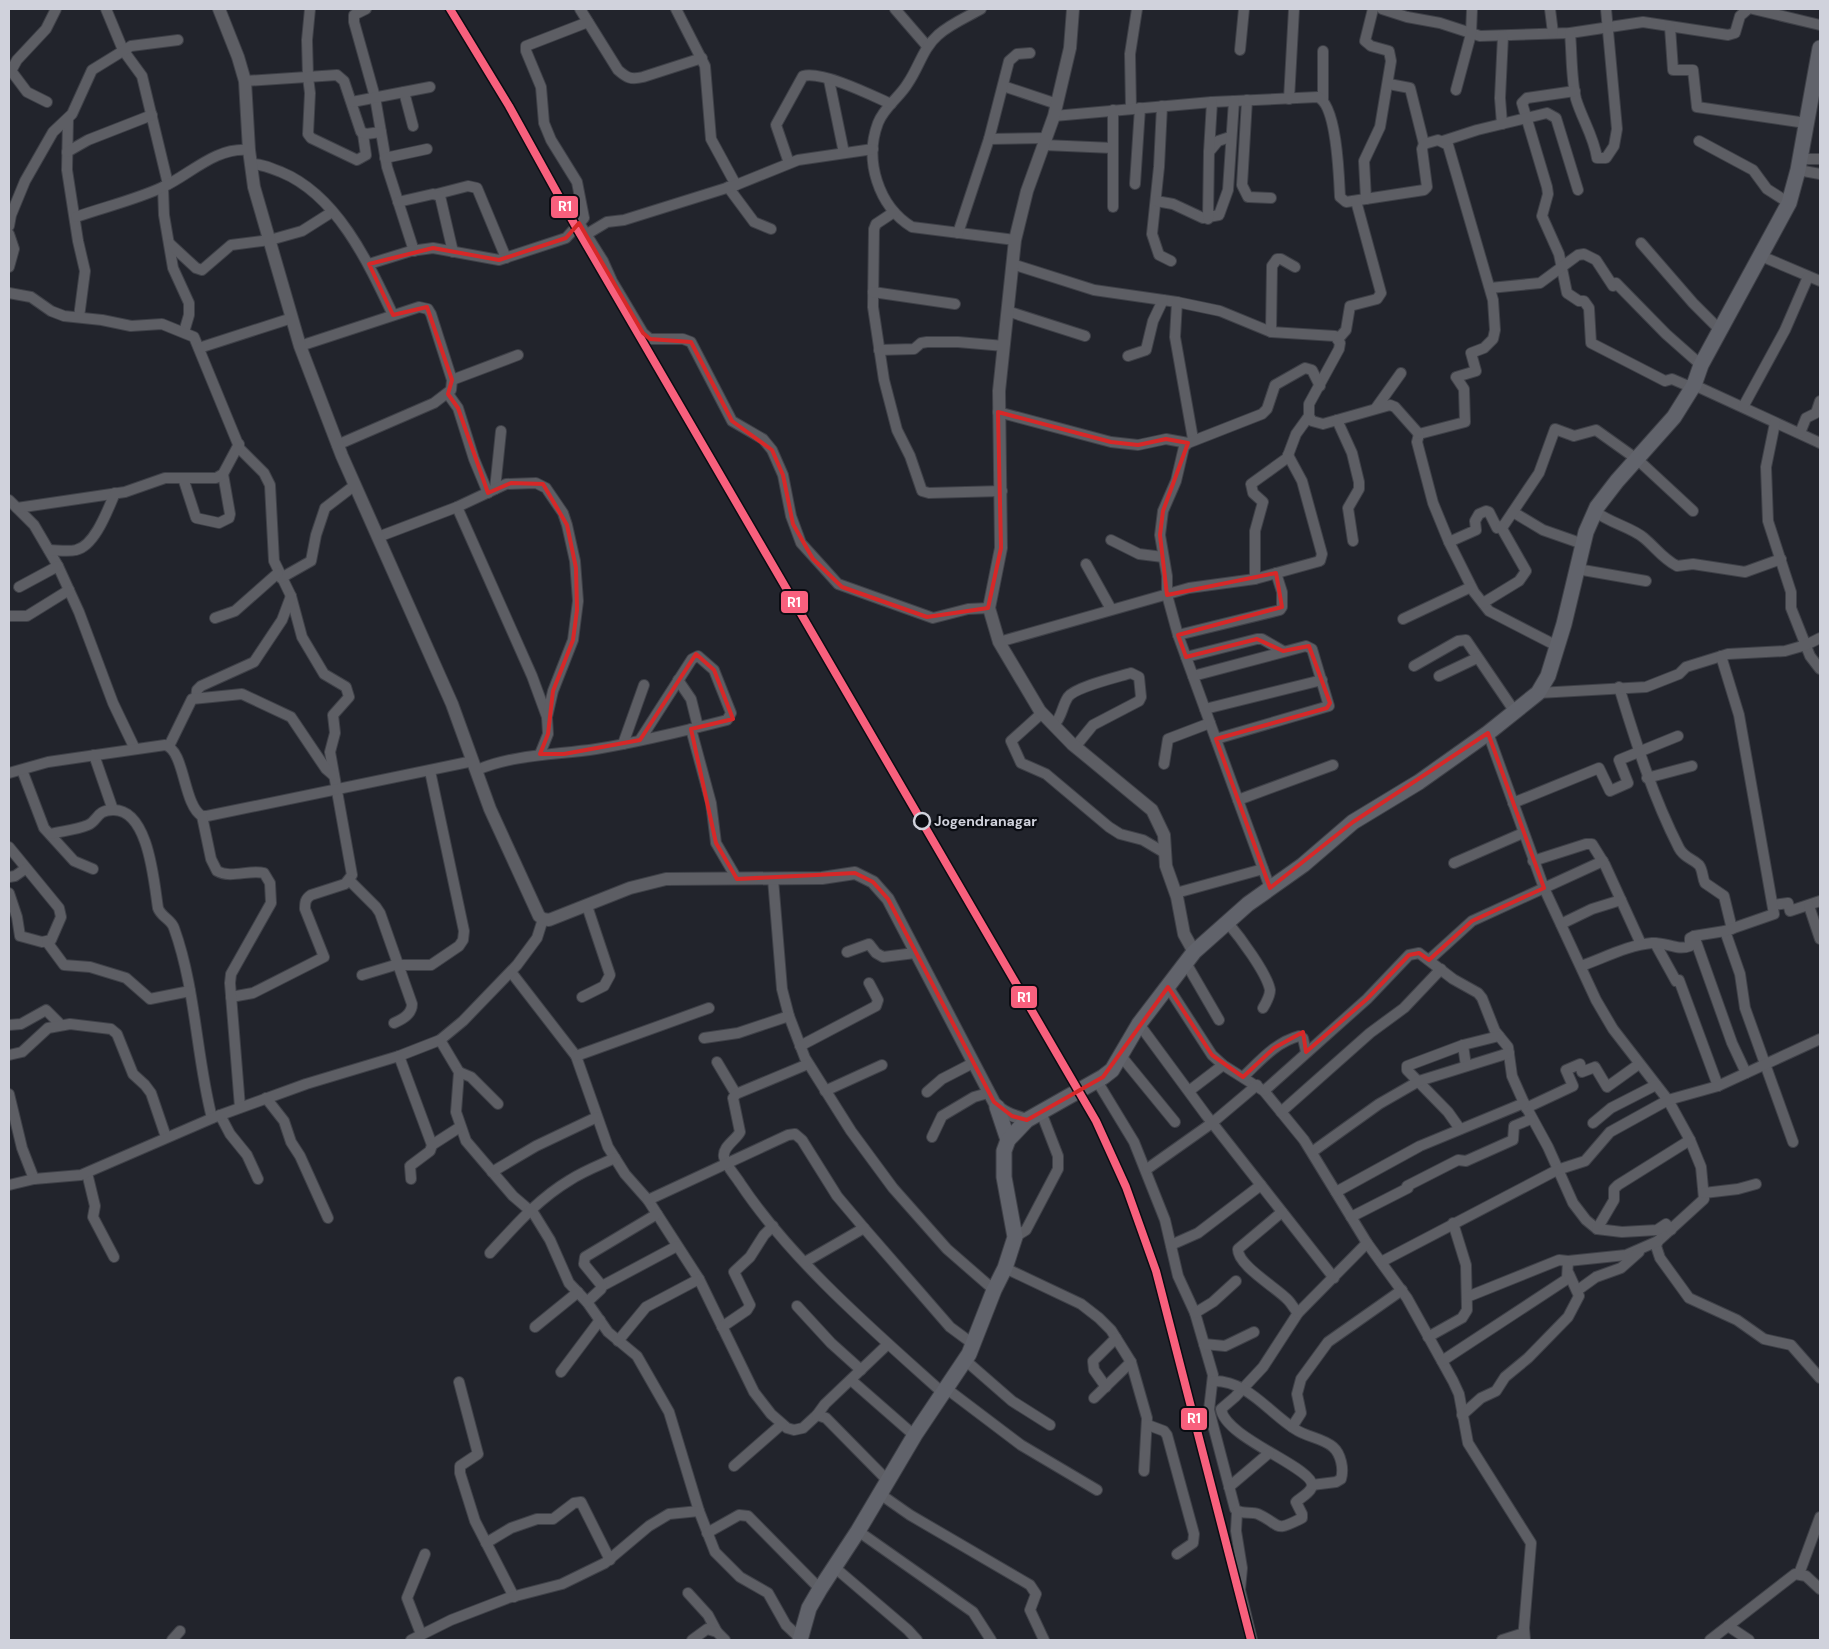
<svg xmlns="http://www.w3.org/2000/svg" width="1829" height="1649" font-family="'DM Sans',sans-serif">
  <rect width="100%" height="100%" fill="#22242c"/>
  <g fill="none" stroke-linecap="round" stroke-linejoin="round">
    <defs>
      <g id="minor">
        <path d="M106 9 123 50 142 76 168 184"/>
        <path d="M310 9 307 40 308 77 310 93 308 134 311 138 357 160 366 155 363 134"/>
        <path d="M366 9 354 15V22L375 97 387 167 414 251"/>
        <path d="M580 9 618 70C627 78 631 80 643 77L702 58"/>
        <path d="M676 9 705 66 711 139 736 185"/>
        <path d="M895 9 927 46"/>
        <path d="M981 9C967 17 950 24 938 35 923 48 919 67 908 83 900 97 884 107 878 123 864 160 878 206 912 227L1015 240"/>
        <path d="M1382 9 1407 17 1440 23 1480 36 1570 33 1643 22 1728 35 1735 33 1740 16 1748 9"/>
        <path d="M1550 9 1553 33"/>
        <path d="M1753 9 1820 25"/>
        <path d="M1670 27 1673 70H1693L1697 107 1806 123"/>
        <path d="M1570 33C1572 54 1571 78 1576 99 1582 119 1594 137 1597 158H1606L1614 146 1617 129 1606 9"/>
        <path d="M1240 50 1244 9"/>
        <path d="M9 68 27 92 47 102"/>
        <path d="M11 71 17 60 46 29 56 9"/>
        <path d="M829 80 844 153"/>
        <path d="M245 81 337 75 344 81 361 132 366 134 381 132"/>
        <path d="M1389 84 1410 88 1424 144"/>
        <path d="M1003 86 1057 104"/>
        <path d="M1456 90 1471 34 1472 9"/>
        <path d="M1575 91 1527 98 1522 103 1547 187 1548 194 1542 216 1559 254 1567 293 1579 301H1584L1589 308 1591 343 1665 381 1672 379 1686 385H1694L1820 443"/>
        <path d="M404 92 413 126"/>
        <path d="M1289 99 1294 9"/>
        <path d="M1247 100 1242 185 1248 197 1271 198"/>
        <path d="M1323 100V51"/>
        <path d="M352 102 430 87"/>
        <path d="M1162 106 1159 167 1152 234 1159 255 1171 261"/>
        <path d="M1131 109 1130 54 1137 9"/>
        <path d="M1054 116 1212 102 1318 97C1337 106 1339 177 1340 197L1346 202 1424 190 1427 187 1422 149 1424 144 1438 140 1448 145 1493 300 1495 330 1493 339 1484 348 1471 353 1476 371 1456 377 1464 389 1465 422 1419 434 1417 442 1433 503 1449 542 1474 592 1489 611 1557 646"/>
        <path d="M68 119 67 170 78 241 85 271 79 317"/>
        <path d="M1502 124 1500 98 1503 36"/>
        <path d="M989 139 1047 138"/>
        <path d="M1443 141 1477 130 1547 113 1556 118 1578 190"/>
        <path d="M1699 141 1753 170 1767 189 1789 203"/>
        <path d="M1044 145 1113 148"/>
        <path d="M67 152 88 140 152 115"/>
        <path d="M1209 152 1218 141 1230 137"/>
        <path d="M385 158 427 149"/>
        <path d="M1799 159H1820"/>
        <path d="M789 163 776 125 803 76C823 71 871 95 891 104"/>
        <path d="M251 164C262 164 271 168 281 172 337 195 368 262 393 315"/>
        <path d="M1798 170 1820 174"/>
        <path d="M1135 184 1140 108"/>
        <path d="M163 187 164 215 173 268 189 303V315L184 332"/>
        <path d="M728 187 754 222 771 229"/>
        <path d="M437 194 468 186 477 188 506 258"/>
        <path d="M1366 199 1364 161 1380 127 1391 61 1389 51 1371 46 1365 41 1373 9"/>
        <path d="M1156 201 1173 204 1203 218 1219 215 1228 190 1234 101"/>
        <path d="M398 202 433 194 440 196 453 252"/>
        <path d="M1113 207V110"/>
        <path d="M894 212 876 224 874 229 873 307 884 380 897 430 910 456 922 491 929 493 1002 491"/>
        <path d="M76 217C104 207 135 200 163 187 191 174 215 147 249 150"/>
        <path d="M1208 219 1209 152 1212 102"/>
        <path d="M579 223 603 261 612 281 643 333 650 339H683L691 342 732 421 763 439 772 450 783 475 791 516 801 543 838 584 933 618 968 609 989 608"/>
        <path d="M9 226 11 215 25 181 53 132 72 114 92 70 131 46 178 40"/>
        <path d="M958 233 989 139 1009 61 1017 54 1030 53"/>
        <path d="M9 234 14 249 9 267"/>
        <path d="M587 234 607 222 624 220 736 185 798 160 873 149"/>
        <path d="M1641 243 1693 303 1721 331"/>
        <path d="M170 244 196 268 202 270 231 245 270 240 302 231 332 212"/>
        <path d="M1761 256 1820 281"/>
        <path d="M369 264 411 251 433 248 499 260 566 238 584 218 577 182 551 140 544 123 541 87 526 51V46L588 22"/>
        <path d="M1012 264 1094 290 1177 302 1220 311 1271 332 1335 336 1340 343 1339 349 1309 404V416L1312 421 1323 424 1390 405 1395 407 1419 434"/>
        <path d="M1490 288 1540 283 1578 255 1584 254 1596 260 1613 286 1616 283 1666 334 1701 365"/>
        <path d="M873 292 955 304"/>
        <path d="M9 293 31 297 51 311 64 316 102 320 131 326 162 324 194 337 240 449 264 473 270 485 274 561 291 596 302 637 324 674 346 687 349 697 333 715 335 733 330 752 352 875 345 884 311 895C305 899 305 903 305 909L324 957 253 993 231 997"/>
        <path d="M1177 302 1175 337 1193 439"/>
        <path d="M1007 311 1085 336"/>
        <path d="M1271 332 1272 266 1277 259H1281L1295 267"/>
        <path d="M1339 338 1346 330 1350 306 1377 299 1381 293 1356 201"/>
        <path d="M300 346 419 307 428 309 431 314 452 380 451 390 434 403 337 445"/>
        <path d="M199 348 292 318"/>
        <path d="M879 350 914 349 921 343 927 342H958L1004 346"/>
        <path d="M1128 356 1146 350 1153 321 1163 300"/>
        <path d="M452 380 518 355"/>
        <path d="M448 394 458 408 474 459 488 493"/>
        <path d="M1743 407 1785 330 1808 277"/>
        <path d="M1376 408 1401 373"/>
        <path d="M998 412 1111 442 1138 445 1166 439 1188 443"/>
        <path d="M1337 420 1352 453 1359 482V489L1348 508 1353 541"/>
        <path d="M1775 423 1766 467 1768 521 1791 592V608L1810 656 1820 669"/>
        <path d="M1800 433 1806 418 1816 413 1820 401"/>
        <path d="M183 478 196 518 219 523 229 518 230 514 223 474"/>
        <path d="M495 489 501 431"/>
        <path d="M9 500 34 525 58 566 79 612 113 703 135 749"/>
        <path d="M457 507 532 676 547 717 548 734 540 754"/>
        <path d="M17 508 125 492 165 478H216L223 474 239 444"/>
        <path d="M1513 512 1543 530 1583 544"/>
        <path d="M1596 512C1610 523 1633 528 1644 538 1655 547 1663 559 1677 566L1693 564 1745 572 1781 559"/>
        <path d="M378 537 457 507 506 484 536 483 546 488 563 513 567 525 575 561 578 601 573 640 553 691 547 717"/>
        <path d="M1111 540 1139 554 1163 557"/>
        <path d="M1449 542 1476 530 1475 521 1479 514 1486 511 1489 512 1497 528 1504 525 1539 473 1555 429 1574 436 1596 430 1638 460 1693 511"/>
        <path d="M49 550C57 550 68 552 76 550 95 546 108 509 115 493"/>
        <path d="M1086 564 1111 609"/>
        <path d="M1577 569 1646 581"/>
        <path d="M281 578 311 561 316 535 325 508 355 485"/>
        <path d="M1255 579V531L1263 502 1253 493 1251 484 1287 458 1296 434 1309 416"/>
        <path d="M19 587 58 566"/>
        <path d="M1483 603 1519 581 1526 571 1501 527"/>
        <path d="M9 616H27L69 590"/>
        <path d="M215 618 235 611 278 573"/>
        <path d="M1403 619 1471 587"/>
        <path d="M1178 635 1280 610 1282 607V592L1276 573"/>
        <path d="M999 642 1189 588 1255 579 1320 561 1322 554 1302 481 1288 455"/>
        <path d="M1186 657 1257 639H1262L1283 651"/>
        <path d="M1414 666 1458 641 1466 640 1515 712"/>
        <path d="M1193 676 1306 646 1312 649 1329 706 1216 739"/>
        <path d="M1439 676 1477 658"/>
        <path d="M678 680 691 699 698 727"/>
        <path d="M1619 687C1636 743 1653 797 1679 848 1684 858 1692 858 1699 865 1703 870 1702 877 1705 883L1724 896 1732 929"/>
        <path d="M1538 693 1646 687 1679 674 1686 667 1728 654 1785 651 1806 645 1820 638"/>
        <path d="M196 698 197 690 201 686 254 662 282 620 291 596"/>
        <path d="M1205 709 1322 680"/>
        <path d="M1042 713 1011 741 1021 763 1046 774 1109 827 1120 834 1143 840 1165 853"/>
        <path d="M1054 725C1062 717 1062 706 1068 697 1075 687 1118 677 1131 673L1139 677 1141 697 1139 701 1093 725 1075 747"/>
        <path d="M691 729 711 803 716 843 737 879"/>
        <path d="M1488 733 1544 888 1596 1000 1613 1029 1668 1100 1690 1140 1701 1167 1704 1199 1658 1241 1656 1246 1660 1258 1689 1298 1737 1320 1764 1339 1791 1345 1820 1378"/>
        <path d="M623 744 644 685"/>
        <path d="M169 746 192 699 242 694 291 717 326 769 333 775"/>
        <path d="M94 755 113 810"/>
        <path d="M1164 764 1168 739 1210 723"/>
        <path d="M22 770 44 828 74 861 93 869"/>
        <path d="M477 770C515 754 556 755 596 749 640 742 684 731 727 720L731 713 714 670 698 656 692 659 640 740"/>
        <path d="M9 773 48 762 165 745C185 750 183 805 202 816H207L473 761"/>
        <path d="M1647 778 1692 766"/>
        <path d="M1238 800 1333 765"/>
        <path d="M1513 803 1599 768 1610 791 1628 783 1619 760 1678 736"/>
        <path d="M202 816 211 859 217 871C231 879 250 869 264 873L270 883 271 903 231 974 230 983 240 1107"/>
        <path d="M50 834C62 831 76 830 88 825 98 821 96 810 113 810 149 809 154 883 158 908 161 917 171 919 174 928 196 989 196 1056 212 1118"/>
        <path d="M9 847 59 908 61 917 51 940 42 942 20 936 17 917 9 893"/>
        <path d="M1533 861 1586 844H1592L1605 865 1641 944"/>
        <path d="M1454 863 1523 833"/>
        <path d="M9 877 15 876 25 869"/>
        <path d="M773 879 782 989 789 1016 805 1058 851 1131 893 1188 947 1249 994 1290"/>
        <path d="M349 880 376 907 380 913 412 1004C412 1014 403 1019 394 1023"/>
        <path d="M1270 888 1178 635 1167 595V576L1160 535 1163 511 1176 481 1184 447 1188 443 1262 414 1267 409 1275 385 1305 368 1312 370 1320 386"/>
        <path d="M1176 893 1263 869"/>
        <path d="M1773 905 1788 903 1790 911 1820 901"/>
        <path d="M1809 906 1820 939"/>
        <path d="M1228 923C1239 936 1267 973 1270 990 1270 996 1266 1003 1263 1008"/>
        <path d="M1561 924 1592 909 1621 900"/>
        <path d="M1725 931 1740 974 1745 1008 1793 1142"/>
        <path d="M1694 936 1732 1043 1746 1073"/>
        <path d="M47 942 64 965 90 967 126 978 150 999 190 991"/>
        <path d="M1655 943 1676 981 1679 980 1718 1086"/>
        <path d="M847 952 869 944 876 953 883 957 915 953"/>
        <path d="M1429 960 1472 921 1603 861"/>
        <path d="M1186 963 1219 1020"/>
        <path d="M1581 966C1604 958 1628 945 1652 943 1667 942 1677 951 1690 946V938L1694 936 1725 931 1774 914 1739 715 1721 656"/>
        <path d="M511 972 576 1056 608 1147 625 1174 648 1200 699 1279 754 1392 771 1414 787 1428 794 1430 803 1428 817 1415 826 1418 888 1481"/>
        <path d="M362 975 395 965H431L459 946 463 940 464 931 430 771"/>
        <path d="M1168 987 1212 1055 1223 1065 1264 1091 1304 1140 1367 1243 1407 1298 1453 1381 1459 1394 1468 1443 1531 1543 1524 1628 1525 1640"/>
        <path d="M582 997 604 986 610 975 587 906"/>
        <path d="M1139 1024 1206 1115 1334 1278"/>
        <path d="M9 1025 21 1024 46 1010 61 1025"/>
        <path d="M704 1038 738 1033 789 1016"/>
        <path d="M440 1040 459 1072 456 1112 466 1141 513 1196 534 1214 550 1240 569 1283 587 1302 608 1332 637 1356 669 1412 699 1511 715 1552 740 1577 768 1593 786 1625 801 1639"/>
        <path d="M1463 1045 1466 1066"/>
        <path d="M800 1046 876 1006 878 1000 869 983"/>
        <path d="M9 1055 22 1052 48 1028 70 1024 111 1029 117 1034 133 1074 145 1085 151 1093 166 1137"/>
        <path d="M399 1056 432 1145 430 1151 410 1166 411 1179"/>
        <path d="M576 1056 709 1008"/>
        <path d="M1121 1056 1175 1122"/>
        <path d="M717 1062 736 1094"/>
        <path d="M808 1064 736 1094 733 1098 740 1132C736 1140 722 1147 724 1157 726 1166 735 1175 740 1183 792 1261 874 1331 944 1394"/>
        <path d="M459 1072 471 1077 498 1104"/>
        <path d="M1243 1077C1260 1061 1276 1042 1299 1036L1303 1038 1306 1052"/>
        <path d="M1097 1081 1134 1142 1165 1220 1178 1276 1195 1313 1213 1375 1209 1410 1235 1509C1241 1515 1251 1511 1258 1514 1282 1525 1273 1533 1302 1518V1514L1296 1502C1300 1498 1312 1492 1312 1485 1312 1467 1225 1438 1221 1409L1235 1397 1263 1367 1298 1313 1367 1243"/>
        <path d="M825 1091 882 1065"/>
        <path d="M1189 1091 1223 1065"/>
        <path d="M1264 1091 1367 999 1409 955 1419 953 1453 979 1478 993 1482 998 1495 1031 1508 1047 1512 1076 1524 1103 1548 1147 1573 1203 1586 1220 1597 1229 1622 1232 1657 1230 1666 1224 1671 1230"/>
        <path d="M927 1092 942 1079 973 1063"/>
        <path d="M9 1094 22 1148 34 1179"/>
        <path d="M266 1098 284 1121 291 1142 300 1156 328 1218"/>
        <path d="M1526 1108 1573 1086 1566 1070 1580 1064 1582 1072 1595 1067 1607 1087 1639 1064"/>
        <path d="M1281 1112 1370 1033 1404 1008 1441 969"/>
        <path d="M220 1115 230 1134 247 1155 258 1179"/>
        <path d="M1593 1123 1611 1108 1656 1085"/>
        <path d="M1460 1129 1448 1112 1407 1070V1066L1463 1045 1499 1036"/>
        <path d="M932 1137 942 1116 974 1097 988 1093"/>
        <path d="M432 1145 460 1127"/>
        <path d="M1312 1152 1379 1104 1419 1081 1509 1053"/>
        <path d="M1147 1169 1212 1123 1257 1085"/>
        <path d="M492 1172 536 1146 597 1117"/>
        <path d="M87 1173 95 1206 93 1217 114 1257"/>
        <path d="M9 1185 34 1179 81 1175 215 1117 306 1084 399 1056 440 1040 463 1021 517 965 537 938 543 919"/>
        <path d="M1336 1192 1420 1146 1524 1103"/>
        <path d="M1704 1193 1738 1189 1756 1184"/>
        <path d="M648 1200 788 1135 795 1134 802 1140 837 1196 864 1228 950 1327 973 1344"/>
        <path d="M1282 1212 1238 1249C1237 1265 1277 1288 1288 1300 1292 1304 1294 1309 1298 1313"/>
        <path d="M1351 1217 1408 1188 1407 1186 1458 1160 1466 1161 1513 1140 1514 1126 1531 1119"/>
        <path d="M1597 1229 1614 1200V1189L1618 1185 1690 1140"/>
        <path d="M1015 1237 1026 1230 1058 1169V1156L1041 1112"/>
        <path d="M1171 1245 1198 1233 1261 1185"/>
        <path d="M490 1253C515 1226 538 1199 570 1180 584 1171 600 1165 615 1158"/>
        <path d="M1568 1261 1626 1255 1658 1241"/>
        <path d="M805 1262 864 1228"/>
        <path d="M1381 1262 1557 1170 1585 1161 1610 1132 1668 1100 1718 1086 1820 1039"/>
        <path d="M1005 1268 1081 1304 1099 1318 1111 1330 1131 1362 1147 1418 1144 1471"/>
        <path d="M602 1286 677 1246"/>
        <path d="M1578 1290 1596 1277 1621 1268 1639 1252"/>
        <path d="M587 1302 601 1289 602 1286 584 1264 585 1257 657 1214"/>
        <path d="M797 1306 831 1343 861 1370"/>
        <path d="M1195 1313 1213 1302 1236 1281"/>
        <path d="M535 1327 578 1292"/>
        <path d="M722 1327 747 1310 750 1305 734 1272 750 1257 764 1235 773 1226"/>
        <path d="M1428 1337 1462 1318 1467 1310 1466 1265 1453 1223"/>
        <path d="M618 1341 646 1307 699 1279"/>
        <path d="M1204 1344 1225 1346 1254 1332"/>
        <path d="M965 1360 1012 1401 1050 1425"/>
        <path d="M1442 1361 1567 1279 1568 1261 1559 1260 1467 1297"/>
        <path d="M561 1372 600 1320"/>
        <path d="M851 1380 915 1436"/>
        <path d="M1214 1381C1248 1381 1268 1412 1295 1429 1306 1437 1323 1438 1333 1447 1341 1454 1344 1469 1341 1479L1336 1482 1312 1485"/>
        <path d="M459 1382 478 1454 460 1466V1473L475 1521 514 1597"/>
        <path d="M1106 1387 1094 1370 1093 1361 1116 1338"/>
        <path d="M947 1389 1021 1445 1097 1490"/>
        <path d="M1094 1398 1131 1362"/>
        <path d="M817 1415 825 1404 888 1344"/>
        <path d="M1462 1415 1481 1398 1496 1391 1505 1377 1528 1358 1568 1317 1579 1296 1569 1274"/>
        <path d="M1148 1425 1164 1431 1167 1435 1194 1534 1193 1543 1177 1554"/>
        <path d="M1292 1427 1301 1413 1297 1394 1301 1379 1328 1342 1402 1290"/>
        <path d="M734 1466 782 1424"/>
        <path d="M1229 1487 1269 1453"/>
        <path d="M880 1494 910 1515 1030 1585 1036 1594 1030 1610 1044 1640"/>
        <path d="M1237 1512 1236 1531 1242 1568 1240 1590 1252 1640"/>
        <path d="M858 1531 973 1612 991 1640"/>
        <path d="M707 1533 739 1515 748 1516 820 1589"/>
        <path d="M486 1543 511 1528 537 1519H553L574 1503 581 1502 610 1560"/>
        <path d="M833 1566 908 1630 917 1640"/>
        <path d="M1799 1574 1820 1517"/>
        <path d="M688 1593 708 1615 717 1632"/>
        <path d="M1728 1626 1749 1640"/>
        <path d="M421 1634 407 1598 425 1554"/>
        <path d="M172 1640 180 1631"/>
        <path d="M411 1640 451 1620 508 1598 562 1584 605 1563 649 1526 669 1514 699 1511"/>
        <path d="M692 1640 707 1629 717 1632 725 1640"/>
        <path d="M1502 1640 1524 1633"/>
        <path d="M1710 1640 1795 1574 1806 1576 1820 1589"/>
      </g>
      <g id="tertiary">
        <path d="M219 9 238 57 245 81 249 150 254 187 300 346 342 456 452 704 490 809 539 916 543 919 549 920 630 888 666 879 822 878 855 873 873 882 888 899 994 1102C1002 1113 1014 1116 1027 1120"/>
        <path d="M1073 9 1070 48 1054 116 1027 191 1015 240 999 391 1001 548 989 608 999 642 1040 711 1072 744 1152 810 1164 835 1166 866 1177 897 1184 934 1194 952"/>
      </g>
      <g id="secondary">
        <path d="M997 1107 1008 1140"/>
        <path d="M800 1640 809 1608 820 1589 858 1531 916 1433 969 1354 994 1290 1005 1268 1015 1237 1004 1177V1151L1008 1140 1027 1120 1103 1077 1112 1070 1139 1024 1194 952 1248 904 1303 865 1353 822 1419 782 1488 733 1538 693 1548 676 1564 624 1586 532 1597 507 1617 481 1674 417 1694 385 1701 365 1789 203 1798 170 1820 48"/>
      </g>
    </defs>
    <use href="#minor" stroke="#3f4148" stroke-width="12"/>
    <use href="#tertiary" stroke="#3f4148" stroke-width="14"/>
    <use href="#secondary" stroke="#3f4148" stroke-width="17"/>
    <use href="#minor" stroke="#5d5e64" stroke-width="10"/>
    <use href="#tertiary" stroke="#5d5e64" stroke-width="12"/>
    <use href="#secondary" stroke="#61636b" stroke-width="15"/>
    <defs>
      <path id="rail-1" d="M450 9 509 106 576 227 1096 1121 1126 1187 1156 1271 1251 1640"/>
    </defs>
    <use href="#rail-1" stroke="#0a0c12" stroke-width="11"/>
    <use href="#rail-1" stroke="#f8607d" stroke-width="8"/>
  </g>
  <path fill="none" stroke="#d62828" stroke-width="4" stroke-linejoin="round" d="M579 223 643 333 650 339 691 342 732 421 772 450 783 475 793 524 813 559 842 587 927 617 988 608 1001 548 998 412 1111 442 1138 445 1166 439 1188 443 1163 511 1160 535 1167 595 1276 573 1282 607 1178 635 1186 657 1257 639 1283 651 1309 646 1330 703 1327 708 1216 739 1270 888 1353 822 1488 733 1544 888 1472 921 1429 960 1419 953 1409 955 1367 999 1306 1052 1303 1032 1274 1048 1243 1077 1212 1055 1168 987 1103 1077 1027 1120 1012 1116 994 1102 888 899 873 882 855 873 737 879 716 843 691 729 733 719 714 670 696 654 640 740 564 754H540L548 734 553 691 573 640 577 610 576 568 567 525 543 484 511 483 488 493 458 408 448 394 452 380 427 307 393 315 369 264 433 248 499 260 566 238Z"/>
  <circle fill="#0a0c12" stroke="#d0d2dc" stroke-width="2.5" cx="922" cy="821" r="8"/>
  <g text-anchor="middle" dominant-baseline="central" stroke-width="4.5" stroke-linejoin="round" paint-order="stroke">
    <g font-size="14" font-weight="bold" fill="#d0d2dc" stroke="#0a0c12" text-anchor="start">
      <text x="934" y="821">Jogendranagar</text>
    </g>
  </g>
  <g stroke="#0a0c12" stroke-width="2">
    <rect x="550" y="195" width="29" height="24" rx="5" fill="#f8607d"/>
    <rect x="780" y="590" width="29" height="24" rx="5" fill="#f8607d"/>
    <rect x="1010" y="985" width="28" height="24" rx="5" fill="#f8607d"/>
    <rect x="1180" y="1407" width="28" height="24" rx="5" fill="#f8607d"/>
  </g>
  <g font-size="14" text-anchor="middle" font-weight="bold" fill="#fff">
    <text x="565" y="211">R1</text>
    <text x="794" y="607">R1</text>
    <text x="1024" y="1002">R1</text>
    <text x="1194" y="1423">R1</text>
  </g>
  <rect width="1829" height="1649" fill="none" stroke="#d0d2dc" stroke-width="20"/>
</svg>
